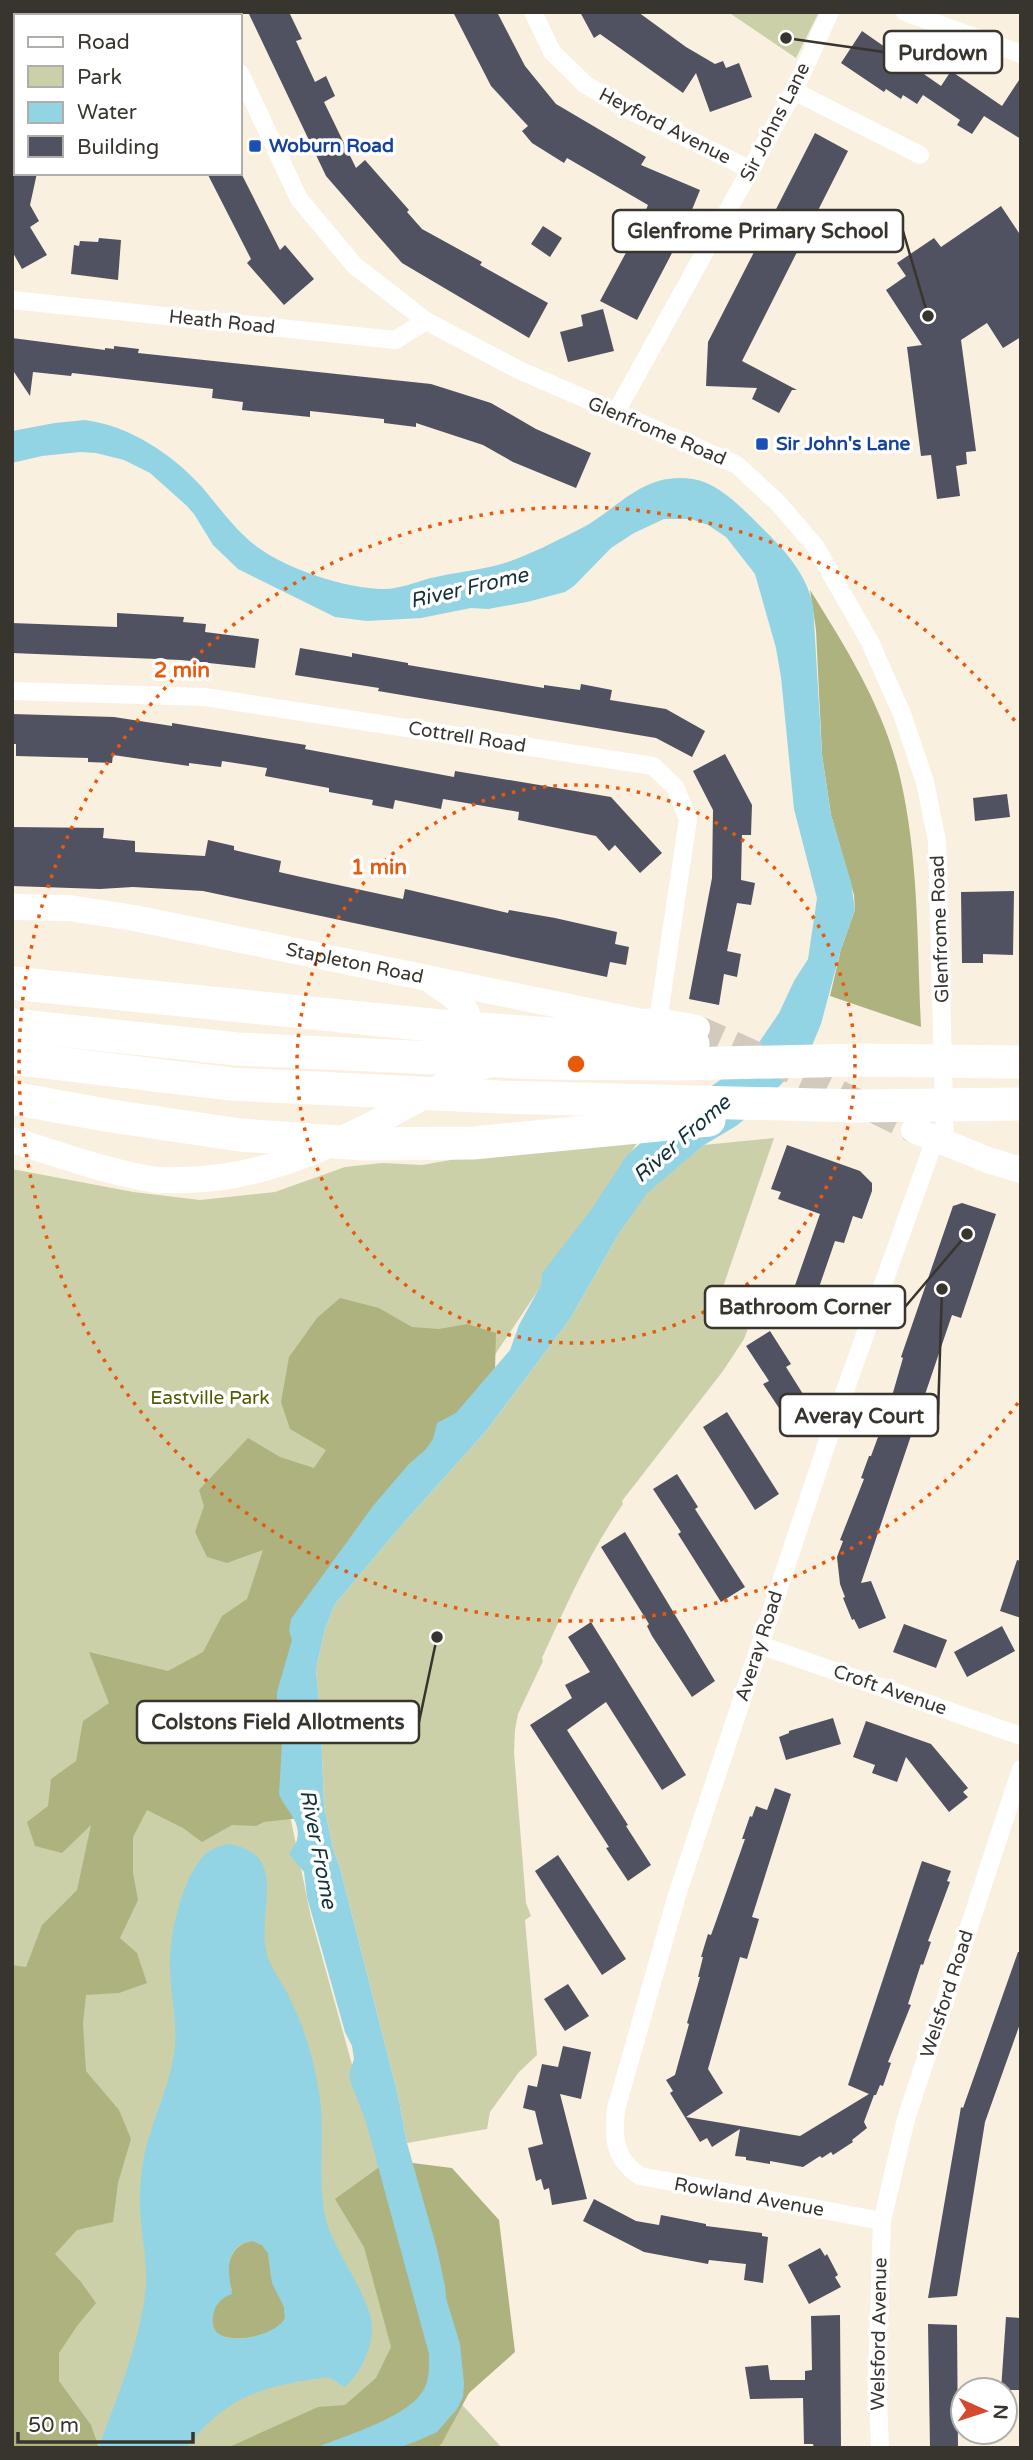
<svg xmlns="http://www.w3.org/2000/svg" width="1033" height="2460" font-family="'Varela Round',sans-serif">
  <rect width="100%" height="100%" fill="#f9f0e0"/>
  <g fill="#ccd0a9">
    <path d="M728 12H819L796 58Z"/>
    <path d="M774 1138 722 1290 758 1302 744 1339 723 1371 622 1501 623 1504C589 1553 567 1604 542 1658L543 1661 518 1714 515 1730 514 1752 526 1903 531 1916 525 1920 537 2055 519 2072 490 2112 487 2129 407 2143 398 2095 340 1868 332 1845 324 1805 321 1727 316 1669 325 1629 335 1604 400 1527 486 1431 570 1319 618 1235 647 1192 704 1145Z"/>
    <path d="M639 1140 480 1377 317 1582 287 1801 311 1917 398 2230 427 2361 278 2448H12V1169L133 1192 200 1200 275 1192 345 1167 382 1163 422 1165 535 1145Z"/>
    <path d="M455 2397 502 2448H397Z"/>
  </g>
  <g fill="#aeb27f">
    <path d="M810 590C847 649 884 708 900 777 919 858 917 944 921 1027L830 996 841 949 855 910 854 895 831 815 822 755 816 630Z"/>
    <path d="M340 1298 379 1308 412 1327 439 1329 467 1324 496 1333 495 1370 433 1454 324 1593 300 1818 264 1822 256 1826 232 1825 202 1842 183 1828 147 1810 133 1837V1873L138 1900 120 1938 137 1953 147 1983 119 1993 86 1995 83 2024 86 2071 119 2110 131 2139 118 2183 113 2222 77 2230 55 2254 81 2282 96 2303 77 2326 59 2353V2381L91 2425 99 2448H12V1965L26 1967 42 1925 77 1890 91 1825 62 1853 35 1846 27 1822 48 1806 51 1779 76 1761 83 1721 109 1703 89 1652 168 1671 203 1652 222 1616 247 1599 263 1550 227 1563 207 1557 195 1532 204 1506 199 1490 248 1438 280 1457 314 1468 326 1450 290 1429 281 1402 289 1357 317 1318Z"/>
    <path d="M389 2160 452 2168 499 2220 515 2352 469 2393 442 2443 437 2448H227L318 2407 345 2405 376 2378 391 2347 364 2247 335 2199Z"/>
    <path d="M253 2241 262 2245 268 2253 271 2276 284 2307 285 2318C274 2343 189 2351 216 2306 220 2299 227 2295 232 2290 223 2271 230 2243 253 2241Z"/>
  </g>
  <g fill="#92d4e3" fill-rule="evenodd">
    <path d="M85 420C130 426 172 454 202 487 219 507 235 530 256 546 286 569 347 589 384 589 400 589 416 582 431 578 456 572 484 570 508 562 531 554 554 542 576 531 617 512 640 471 693 479 719 483 744 510 761 527 784 549 806 573 813 605L822 755 831 815 851 882 855 910 841 949 821 1024 811 1048 797 1068 755 1111 736 1126 704 1145 647 1193 618 1235 570 1319 486 1431 400 1527 335 1604 325 1629 316 1669 321 1727 324 1805 332 1845 340 1868 398 2095 407 2143 437 2249 445 2286 446 2298 460 2344 464 2384 463 2397 457 2409 437 2432 417 2441 398 2448H316C345 2435 412 2417 425 2387 430 2376 429 2365 429 2354L366 2122 351 2083 349 2074 354 2059 352 2046 345 2032 307 1897 304 1872 289 1854C291 1849 295 1846 297 1840 302 1821 285 1810 279 1794L283 1726 277 1708V1692L292 1640 289 1630 291 1619 373 1506 408 1465 426 1449 433 1439 437 1423 456 1413 510 1350 519 1325 541 1285 542 1273 591 1210 627 1155 681 1108 727 1075 760 1041 779 1013 794 981 808 959 817 898 794 809 781 677 776 648 755 574 726 537 708 525 691 519H664L634 533 611 548 574 586 565 592 527 602 488 609 471 608 421 618 367 621 335 617 238 569 213 545 194 514 187 506 150 473 124 460 96 453 80 452 42 456 12 463V431L55 423Z"/>
    <path d="M228 1844C296 1854 250 1920 270 1963 277 1977 287 1990 293 2005 308 2037 317 2072 321 2107 324 2146 317 2185 327 2224 336 2254 374 2301 372 2331 371 2351 359 2375 345 2387L328 2377C264 2386 228 2394 186 2448H98C117 2399 138 2347 145 2295 149 2269 143 2247 141 2221 139 2203 140 2186 142 2168 148 2125 171 2089 175 2045 177 2018 170 1993 170 1966 169 1936 183 1871 208 1852 214 1848 221 1846 228 1844ZM253 2241 262 2245 268 2253 272 2283 284 2307 285 2318C276 2338 202 2355 214 2312 216 2303 223 2297 232 2294 228 2274 223 2244 253 2241Z"/>
  </g>
  <g fill="#515261">
    <path d="M248 12H289L302 39 296 41 315 82 326 76 335 96 324 102 356 168 365 160 409 210 407 212 422 229 482 262 480 265 548 303 529 338 402 263 379 237 326 176Z"/>
    <path d="M453 12H497L525 66 556 104 646 157 641 165 700 190 683 232 637 320 600 301 636 234 648 205 567 158 564 163 532 143 522 131 528 126 491 86Z"/>
    <path d="M580 12H638L686 47 715 64 723 61 726 68 739 63 752 97 710 112 696 73 683 93 600 34 594 38Z"/>
    <path d="M862 31 941 86 951 71 1002 106 1021 77V139L984 116 972 134 957 125 960 120 923 95 917 104 903 95 901 99 886 89 884 92 841 63Z"/>
    <path d="M815 133 848 151 742 361 797 390H792L779 413 752 399 757 388 706 386 708 342Z"/>
    <path d="M12 173H37L30 205 39 221 30 227 47 255 22 269 12 251Z"/>
    <path d="M207 173H241L280 250 285 245 314 279 284 305 247 263 251 259Z"/>
    <path d="M1001 206 1021 236V337L1003 348 987 323 961 340 976 451 966 452 967 464 956 466 960 496 937 499 931 455 921 456 907 347 922 345 886 290 906 276 897 263 934 238 941 247Z"/>
    <path d="M543 226 562 238 550 257 531 244Z"/>
    <path d="M99 238 121 240 118 280 71 274 74 245 79 246 80 241 98 242Z"/>
    <path d="M603 309 614 351 568 362 560 332 583 326 581 315Z"/>
    <path d="M12 338 105 350V348L114 349V346L139 349 138 353 431 384 491 403 536 429 591 453 576 488 513 462 483 445 416 423V427L384 423V419L310 411V417L242 410 243 402 212 398 213 389 72 373 71 376 33 372 30 396 12 369Z"/>
    <path d="M117 613 184 617 183 622 206 624 205 632 259 639 255 668 181 660 12 653V623L117 627Z"/>
    <path d="M300 648 352 657V653L408 663V665L544 688V685L580 690 581 684 612 690 610 700 666 709 705 731 692 757 656 738 378 691 379 688 295 675Z"/>
    <path d="M12 714 114 717 172 726V723L306 745 305 749 454 777 455 771 611 797 662 853 640 873 615 845 609 851 596 836 518 820 519 812 443 799 441 809 395 800 393 809 372 805 373 800 329 792V788L265 776 267 768 222 761 221 767 189 763V766L113 755 112 763 88 762V758L16 756V744H12Z"/>
    <path d="M725 754 752 805 751 835H742L741 880 755 883 751 905 737 903 727 951 741 954 737 977 724 974 719 1005 689 999 712 878 713 810 693 771Z"/>
    <path d="M1007 794 1010 817 975 821 973 798Z"/>
    <path d="M12 827 104 828 103 838 135 841V852L205 856 208 840 234 846V850L281 861 279 872 301 877 403 899 405 889 508 913 509 910 555 918 617 932 615 944 629 947 626 965 610 962 607 977 203 891 133 887 100 889 12 886Z"/>
    <path d="M1014 891 1013 955 983 954V963H962L961 892Z"/>
    <path d="M787 1145 860 1171 872 1183V1191L862 1219 853 1216 844 1243 835 1241 816 1296 826 1299 818 1322 786 1311 820 1214 778 1199 781 1192 771 1189Z"/>
    <path d="M962 1203 996 1214 961 1318 952 1315 861 1583 871 1581 886 1618 859 1629 854 1619 852 1620 843 1598 845 1597 840 1584 837 1557 843 1541 840 1540 864 1479 861 1478 869 1456H871L878 1437 884 1419 881 1418 889 1395 892 1396 903 1358 901 1357 953 1206Z"/>
    <path d="M770 1331 791 1364 786 1367 808 1402 785 1417 763 1384 769 1381 746 1346Z"/>
    <path d="M727 1412 779 1494 755 1510 703 1427Z"/>
    <path d="M677 1474 698 1507 695 1509 745 1587 721 1602 678 1534 681 1532 653 1489Z"/>
    <path d="M625 1532 715 1681 692 1697 652 1636 647 1626 649 1624 601 1547Z"/>
    <path d="M1017 1560 1021 1561V1618L1000 1611Z"/>
    <path d="M591 1622 686 1775 662 1790 606 1702 567 1730 628 1825 626 1826 651 1865 628 1881 606 1848 609 1847 530 1725 572 1698 565 1685 590 1672 568 1637Z"/>
    <path d="M904 1624 947 1640 936 1668 893 1652Z"/>
    <path d="M1002 1626 1015 1651 967 1677 954 1652Z"/>
    <path d="M833 1718 841 1744 786 1760 779 1737 789 1733V1731Z"/>
    <path d="M866 1721 931 1744 968 1788 963 1792 968 1797 949 1812 906 1757 897 1782 872 1773 875 1765 853 1757Z"/>
    <path d="M775 1788 791 1794 752 1917 759 1919 747 1959 740 1957 708 2069 723 2093 686 2117 800 2136 869 2094 848 2085 922 1861 951 1871 947 1881 950 1882 928 1941 931 1942 923 1965 921 1964 908 2004 911 2005 888 2062 891 2063 883 2086 880 2085 876 2095H874L864 2122 867 2128 852 2140 853 2142 833 2155 831 2152 822 2158 820 2156 803 2167 770 2161V2164L746 2160V2157L735 2156 740 2129 712 2147 707 2138 700 2142 670 2093 673 2091 666 2080 675 2075 689 2024 687 2023 700 1977H698L703 1957H701L708 1934 711 1935 715 1924 745 1839H742L750 1816 752 1817 756 1806 767 1810Z"/>
    <path d="M558 1855 626 1959 602 1975 535 1871Z"/>
    <path d="M1018 1952H1021V2021L985 2122 957 2296 928 2298 961 2107 963 2108Z"/>
    <path d="M568 1984 589 2016 565 2031 544 1999Z"/>
    <path d="M563 2046 591 2052 581 2099 560 2094 587 2199 552 2205 549 2188 544 2190 541 2179 536 2181 528 2148 543 2144 535 2111 523 2108 528 2085 537 2087 542 2064 558 2067Z"/>
    <path d="M594 2199 636 2221 659 2225 661 2215 706 2224V2226L762 2233V2236L768 2237 763 2283 744 2280 746 2264 709 2260 708 2264 644 2252 583 2221Z"/>
    <path d="M820 2248 825 2256 827 2254 838 2275 835 2277 841 2287 809 2304 788 2265Z"/>
    <path d="M840 2315 841 2448H814L813 2444H804L803 2398 750 2399 745 2367 768 2365 770 2380H805V2371L812 2370 811 2316Z"/>
    <path d="M1006 2317 1021 2318V2390H1001Z"/>
    <path d="M928 2324 957 2325 958 2448H930Z"/>
  </g>
  <g fill="none" stroke-linecap="round" stroke-linejoin="round">
    <path stroke="#d2cabc" stroke-width="26" stroke-dasharray="26 13" stroke-linecap="butt" d="M697 1028 813 1080 914 1130"/>
    <g stroke="#fff" stroke-width="18">
      <path d="M211 12 213 16"/>
      <path d="M533 12 552 52 586 85 623 107 751 170"/>
      <path d="M905 12 1021 54"/>
      <path d="M12 23 16 18"/>
      <path d="M240 73 299 199 355 266 376 282 426 321 519 370 737 465 778 503 815 546 870 642 902 714 925 782 937 841 945 1144"/>
      <path d="M794 91 920 155"/>
      <path d="M12 300 395 340 426 321"/>
      <path d="M615 414 794 91 830 12"/>
      <path d="M12 691 205 697 653 766 675 787 688 819 658 1021"/>
      <path d="M760 1645 1021 1736"/>
      <path d="M882 2221 640 2176C614 2159 613 2138 616 2109L677 1895 836 1416 935 1139"/>
      <path d="M880 2448 877 2380 882 2221 906 2119 1021 1769"/>
    </g>
    <g stroke="#fff" stroke-width="26">
      <path id="s1" d="M12 907 69 908 134 918 642 1022 658 1021 697 1028"/>
      <path d="M433 982C464 1002 470 1008 472 1045"/>
      <path d="M914 1130 988 1160 1021 1170"/>
      <path d="M12 1140C58 1154 104 1171 151 1179 161 1181 173 1180 183 1180 289 1179 379 1120 470 1071L493 1063"/>
    </g>
    <g stroke="#fff" stroke-width="33">
      <path d="M12 983 451 1027 693 1044"/>
      <path d="M12 1025 237 1049 541 1063 679 1064 859 1060 1021 1062"/>
      <path d="M12 1058 231 1084 501 1097 858 1106 1021 1104"/>
      <path d="M12 1098 105 1115 240 1135 364 1144 473 1143 709 1120"/>
    </g>
  </g>
  <g fill="none" stroke="#e8590c" stroke-width="3.5" stroke-dasharray="3.5 7">
    <circle cx="576" cy="1064" r="279"/>
    <path d="M1018 1403A557 557 0 1 1 1018 725"/>
  </g>
  <g fill="#1a4fb4" stroke="#fff" stroke-width="2.5">
    <rect x="248" y="139" width="14" height="14" rx="3.5"/>
    <rect x="755" y="437" width="14" height="14" rx="3.5"/>
  </g>
  <g text-anchor="middle" dominant-baseline="central" stroke-width="7" stroke-linejoin="round" paint-order="stroke">
    <g font-size="19" fill="#38342e" stroke="#fff">
      <text transform="translate(775 122) rotate(-63)">Sir Johns Lane</text>
      <text transform="translate(665 126) rotate(27)">Heyford Avenue</text>
      <text transform="translate(222 322) rotate(6)">Heath Road</text>
      <text transform="translate(657 431) rotate(23)">Glenfrome Road</text>
      <text transform="translate(467 737) rotate(9)">Cottrell Road</text>
      <text transform="translate(940 929) rotate(-92)">Glenfrome Road</text>
      <text stroke="none"><textPath href="#s1" startOffset="348">Stapleton Road</textPath></text>
      <text transform="translate(759 1646) rotate(-72)">Averay Road</text>
      <text transform="translate(890 1690) rotate(19)">Croft Avenue</text>
      <text transform="translate(947 1994) rotate(-72)">Welsford Road</text>
      <text transform="translate(749 2197) rotate(10)">Rowland Avenue</text>
      <text transform="translate(879 2334) rotate(-89)">Welsford Avenue</text>
    </g>
    <g font-size="19" font-weight="bold" fill="#164399" stroke="#fff" text-anchor="start">
      <text x="269" y="146">Woburn Road</text>
      <text x="776" y="444">Sir John's Lane</text>
    </g>
    <g font-size="19" fill="#565900" stroke="#fff">
      <text x="210" y="1398">Eastville Park</text>
    </g>
    <g font-size="21" font-style="italic" fill="#113239" stroke="#fff">
      <text transform="translate(469 588) rotate(-13)">River Frome</text>
      <text transform="translate(682 1139) rotate(-41)">River Frome</text>
      <text transform="translate(318 1849) rotate(79)">River Frome</text>
    </g>
  </g>
  <circle cx="576" cy="1064" r="10" fill="#e8590c" stroke="#fff" stroke-width="3.5"/>
  <g font-size="21" text-anchor="middle" font-weight="bold" fill="#e8590c" stroke="#fff" stroke-width="7" stroke-linejoin="round" paint-order="stroke">
    <text x="182" y="677">2 min</text>
    <text x="379" y="874">1 min</text>
  </g>
  <path fill="none" stroke="#38342e" stroke-width="2.5" d="M786 38L884 52M928 316L903 231M967 1234L905 1307M942 1289L938 1415M437 1637L419 1722"/>
  <g fill="#38342e" stroke="#fff" stroke-width="2.5">
    <circle cx="786" cy="38" r="7"/>
    <circle cx="928" cy="316" r="7"/>
    <circle cx="967" cy="1234" r="7"/>
    <circle cx="942" cy="1289" r="7"/>
    <circle cx="437" cy="1637" r="7"/>
  </g>
  <g fill="#fff" stroke="#38342e" stroke-width="2.5">
    <rect x="884" y="31" width="118" height="42" rx="7"/>
    <rect x="613" y="210" width="290" height="42" rx="7"/>
    <rect x="705" y="1286" width="200" height="42" rx="7"/>
    <rect x="780" y="1394" width="158" height="42" rx="7"/>
    <rect x="137" y="1701" width="282" height="42" rx="7"/>
  </g>
  <g font-size="21" text-anchor="middle" font-weight="bold" fill="#38342e">
    <text x="943" y="60">Purdown</text>
    <text x="758" y="238">Glenfrome Primary School</text>
    <text x="805" y="1314">Bathroom Corner</text>
    <text x="859" y="1423">Averay Court</text>
    <text x="278" y="1729">Colstons Field Allotments</text>
  </g>
  <rect width="1033" height="2460" fill="none" stroke="#38342e" stroke-width="28"/>
  <rect x="14" y="14" width="228" height="161" fill="#ffffff" stroke="#afaeab" stroke-width="2"/>
  <rect x="28" y="37" width="35" height="10" fill="#ffffff" stroke="#afaeab" stroke-width="2"/>
  <text x="77" y="49" font-size="21" fill="#38342e">Road</text>
  <rect x="28" y="66" width="35" height="21" fill="#ccd0a9" stroke="#afaeab" stroke-width="2"/>
  <text x="77" y="84" font-size="21" fill="#38342e">Park</text>
  <rect x="28" y="102" width="35" height="21" fill="#92d4e3" stroke="#afaeab" stroke-width="2"/>
  <text x="77" y="119" font-size="21" fill="#38342e">Water</text>
  <rect x="28" y="136" width="35" height="21" fill="#515261" stroke="#afaeab" stroke-width="2"/>
  <text x="77" y="154" font-size="21" fill="#38342e">Building</text>
  <g transform="translate(984 2411) rotate(93)"><circle r="33" fill="#ffffff" stroke="#afaeab" stroke-width="2"/>
  <path d="M0-5L12 26L0 18L-12 26Z" fill="#d54a2e"/>
  <text y="-10" font-size="19" font-weight="bold" text-anchor="middle" fill="#38342e">N</text>
  </g>
  <path d="M18 2432v10h175v-10" fill="none" stroke="#38342e" stroke-width="3.5"/>
  <text x="28" y="2432" font-size="21" fill="#38342e" stroke="#ffffff" stroke-width="5" paint-order="stroke">50 m</text>
</svg>
